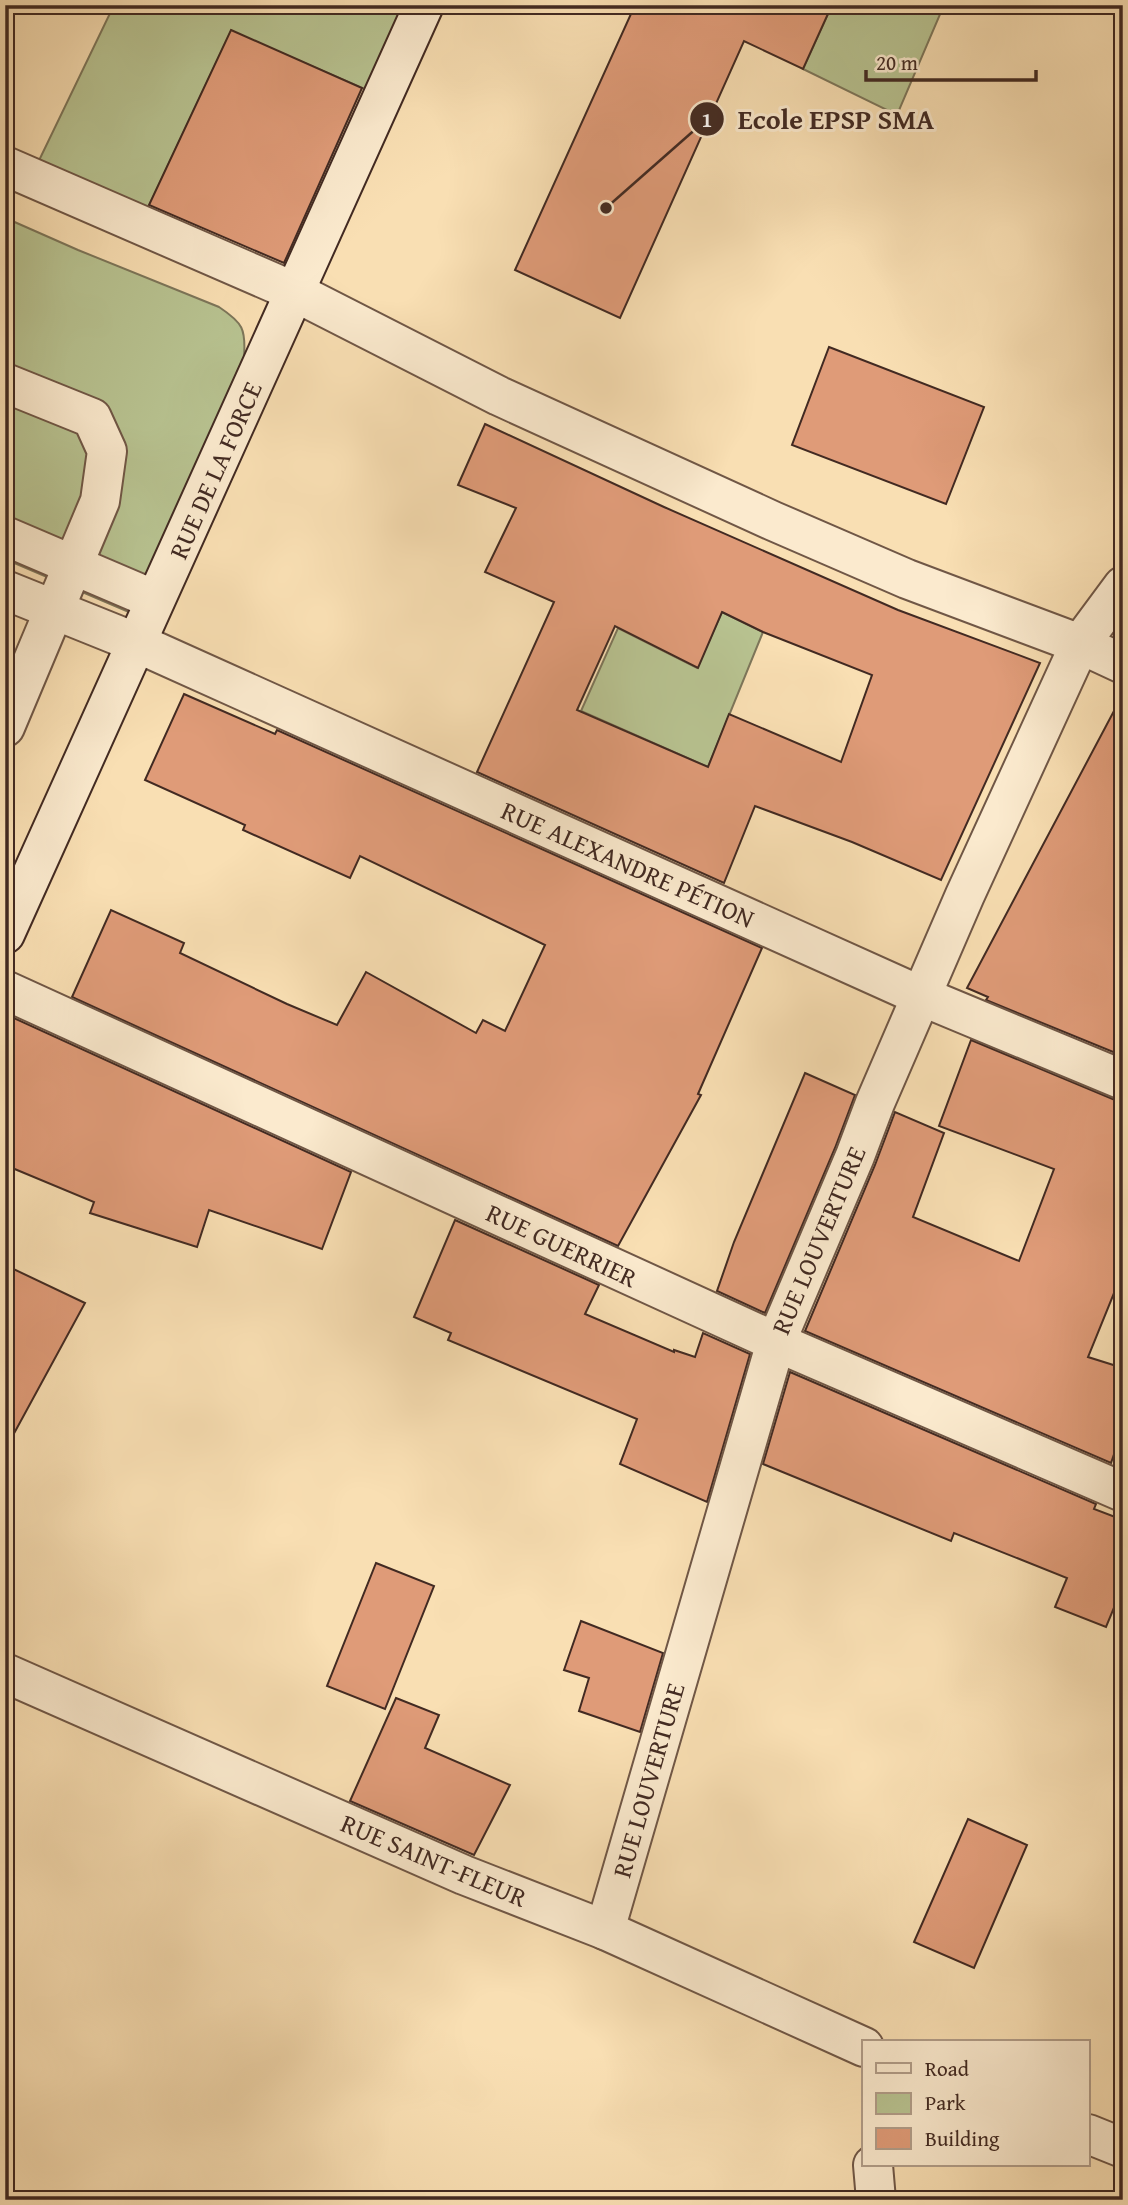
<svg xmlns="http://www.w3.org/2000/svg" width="1128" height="2205" font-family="'Gentium Book Plus',serif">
  <rect width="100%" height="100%" fill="#f9dfb3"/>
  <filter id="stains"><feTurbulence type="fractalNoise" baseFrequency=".00286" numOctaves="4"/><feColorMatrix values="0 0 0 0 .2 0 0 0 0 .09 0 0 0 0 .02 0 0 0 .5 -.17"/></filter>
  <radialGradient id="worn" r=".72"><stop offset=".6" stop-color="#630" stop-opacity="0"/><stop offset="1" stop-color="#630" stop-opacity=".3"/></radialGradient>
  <g fill="#b8c391" stroke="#7d765a" stroke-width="2">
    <path d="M114 5H424L383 97 231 31 140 225 31 177Z"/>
    <path d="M832 5H944L897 115 803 69Z"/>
    <path d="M10 220 78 250 219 307C243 323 246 329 244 357L131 613 5 559V230Z"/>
    <path d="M722 612 763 632 708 767 581 711 618 628 697 668Z"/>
  </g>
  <g fill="#df9b78" stroke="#422a22" stroke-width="2" fill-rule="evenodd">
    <path d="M635 5H832L803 69 744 41 620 318 515 270Z"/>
    <path d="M231 30 362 88 284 263 149 205Z"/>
    <path d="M829 347 984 407 946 504 792 445Z"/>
    <path d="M485 424 664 507 898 610 1040 663 941 880 852 842 755 806 724 883 477 772 554 602 485 572 516 508 458 485ZM722 612 763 632 872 675 841 762 729 714 708 767 577 710 615 626 698 668Z"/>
    <path d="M184 694 275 734 277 730 762 948 698 1094 701 1095 618 1246 72 997 111 910 184 943 180 953 287 1004 337 1025 366 972 476 1033 483 1020 505 1031 545 945 360 856 350 878 243 830 245 825 145 780Z"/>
    <path d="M1123 694V1056L986 1000 988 997 967 988Z"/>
    <path d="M5 1014 351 1172 322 1249 209 1210 197 1247 90 1213 94 1202 5 1165Z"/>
    <path d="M971 1040 1115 1100 1123 1101V1271L1088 1357 1123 1368V1428L1111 1463 805 1331 875 1165 895 1112 944 1133 913 1217 1019 1261 1054 1169 939 1126Z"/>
    <path d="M805 1073 855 1095 835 1148 765 1313 717 1291 734 1242Z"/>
    <path d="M455 1220 599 1285 585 1314 674 1352V1350L695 1357 703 1333 750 1354 707 1502 620 1464 637 1419 448 1340 451 1333 414 1317Z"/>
    <path d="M5 1265 85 1303 5 1450Z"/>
    <path d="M790 1372 1096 1504 1094 1509 1123 1520V1586L1106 1627 1055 1607 1067 1578 954 1533 951 1541 763 1464Z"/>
    <path d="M376 1563 434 1586 385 1709 327 1686Z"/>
    <path d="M581 1621 663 1653 640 1732 579 1711 589 1678 564 1670Z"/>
    <path d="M396 1698 439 1715 425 1748 510 1785 474 1855 350 1801Z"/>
    <path d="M968 1819 1027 1845 974 1968 914 1942Z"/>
  </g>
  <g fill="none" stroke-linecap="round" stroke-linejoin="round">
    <defs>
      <g id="minor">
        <path d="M5 166 295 292 499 396 773 521 907 579 1080 644 1123 664"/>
        <path d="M5 383 92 418 107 451 100 501 5 727"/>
        <path d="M5 536 155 600"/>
        <path d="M5 590 137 643 921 996 1123 1080"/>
        <path d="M5 1673 464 1875 605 1930 864 2047"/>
        <path d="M605 1930 776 1342 855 1156 875 1103 965 895 1080 644 1123 586"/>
        <path d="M1088 2134 1123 2148"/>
        <path d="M873 2165 876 2200"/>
      </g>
      <path id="tertiary" d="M5 990 776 1342 1123 1492"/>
      <path id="secondary" d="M5 934 424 5"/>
    </defs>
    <use href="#minor" stroke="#705746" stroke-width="42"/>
    <use href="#tertiary" stroke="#705746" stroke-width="42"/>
    <use href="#secondary" stroke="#422a22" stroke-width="42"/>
    <use href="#minor" stroke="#fbeace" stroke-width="38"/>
    <use href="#tertiary" stroke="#fbeace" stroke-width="38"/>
    <use href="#secondary" stroke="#fbeace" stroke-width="38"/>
  </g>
  <g text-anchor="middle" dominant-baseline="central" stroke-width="6" stroke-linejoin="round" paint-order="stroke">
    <g font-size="26" fill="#422a22" stroke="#fbeace">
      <text transform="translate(215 470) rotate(-66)">RUE DE LA FORCE</text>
      <text transform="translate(628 864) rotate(24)">RUE ALEXANDRE PÉTION</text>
      <text transform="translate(818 1240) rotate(-67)">RUE LOUVERTURE</text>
      <text transform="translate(562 1245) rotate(25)">RUE GUERRIER</text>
      <text transform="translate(648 1780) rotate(-74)">RUE LOUVERTURE</text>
      <text transform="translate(434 1860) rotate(23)">RUE SAINT-FLEUR</text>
    </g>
  </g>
  <path fill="none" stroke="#422a22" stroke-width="2.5" d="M606 208L707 119"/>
  <g fill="#422a22" stroke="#fbeace" stroke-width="2.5">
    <circle cx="606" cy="208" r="7"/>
    <circle cx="707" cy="119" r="18"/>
  </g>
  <g font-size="21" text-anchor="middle" font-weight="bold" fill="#fff">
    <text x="707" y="127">1</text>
  </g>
  <g font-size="28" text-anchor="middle" font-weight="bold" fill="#422a22" stroke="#fbeace" stroke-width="6" stroke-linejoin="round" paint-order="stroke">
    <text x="836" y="129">Ecole EPSP SMA</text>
  </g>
  <rect width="1128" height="2205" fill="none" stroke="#f9dfb3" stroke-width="28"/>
  <rect x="7" y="7" width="1114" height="2191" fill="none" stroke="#422a22" stroke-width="3.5"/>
  <rect x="14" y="14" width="1100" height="2177" fill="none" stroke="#422a22" stroke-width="2"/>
  <rect x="862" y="2040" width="228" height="126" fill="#fbeace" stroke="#b19d89" stroke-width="2"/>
  <rect x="876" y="2063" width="35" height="10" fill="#fbeace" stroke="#b19d89" stroke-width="2"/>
  <text x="925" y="2076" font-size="21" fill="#422a22">Road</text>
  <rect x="876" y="2093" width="35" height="21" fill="#b8c391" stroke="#b19d89" stroke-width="2"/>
  <text x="925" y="2110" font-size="21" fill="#422a22">Park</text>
  <rect x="876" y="2128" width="35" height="21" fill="#df9b78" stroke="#b19d89" stroke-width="2"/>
  <text x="925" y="2146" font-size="21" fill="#422a22">Building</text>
  <path d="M866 70v10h170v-10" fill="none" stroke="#422a22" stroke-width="3.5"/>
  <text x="876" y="70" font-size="21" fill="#422a22" stroke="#fbeace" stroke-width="5" paint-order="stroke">20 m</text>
  <rect width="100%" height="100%" filter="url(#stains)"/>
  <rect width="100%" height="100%" fill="url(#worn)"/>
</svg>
